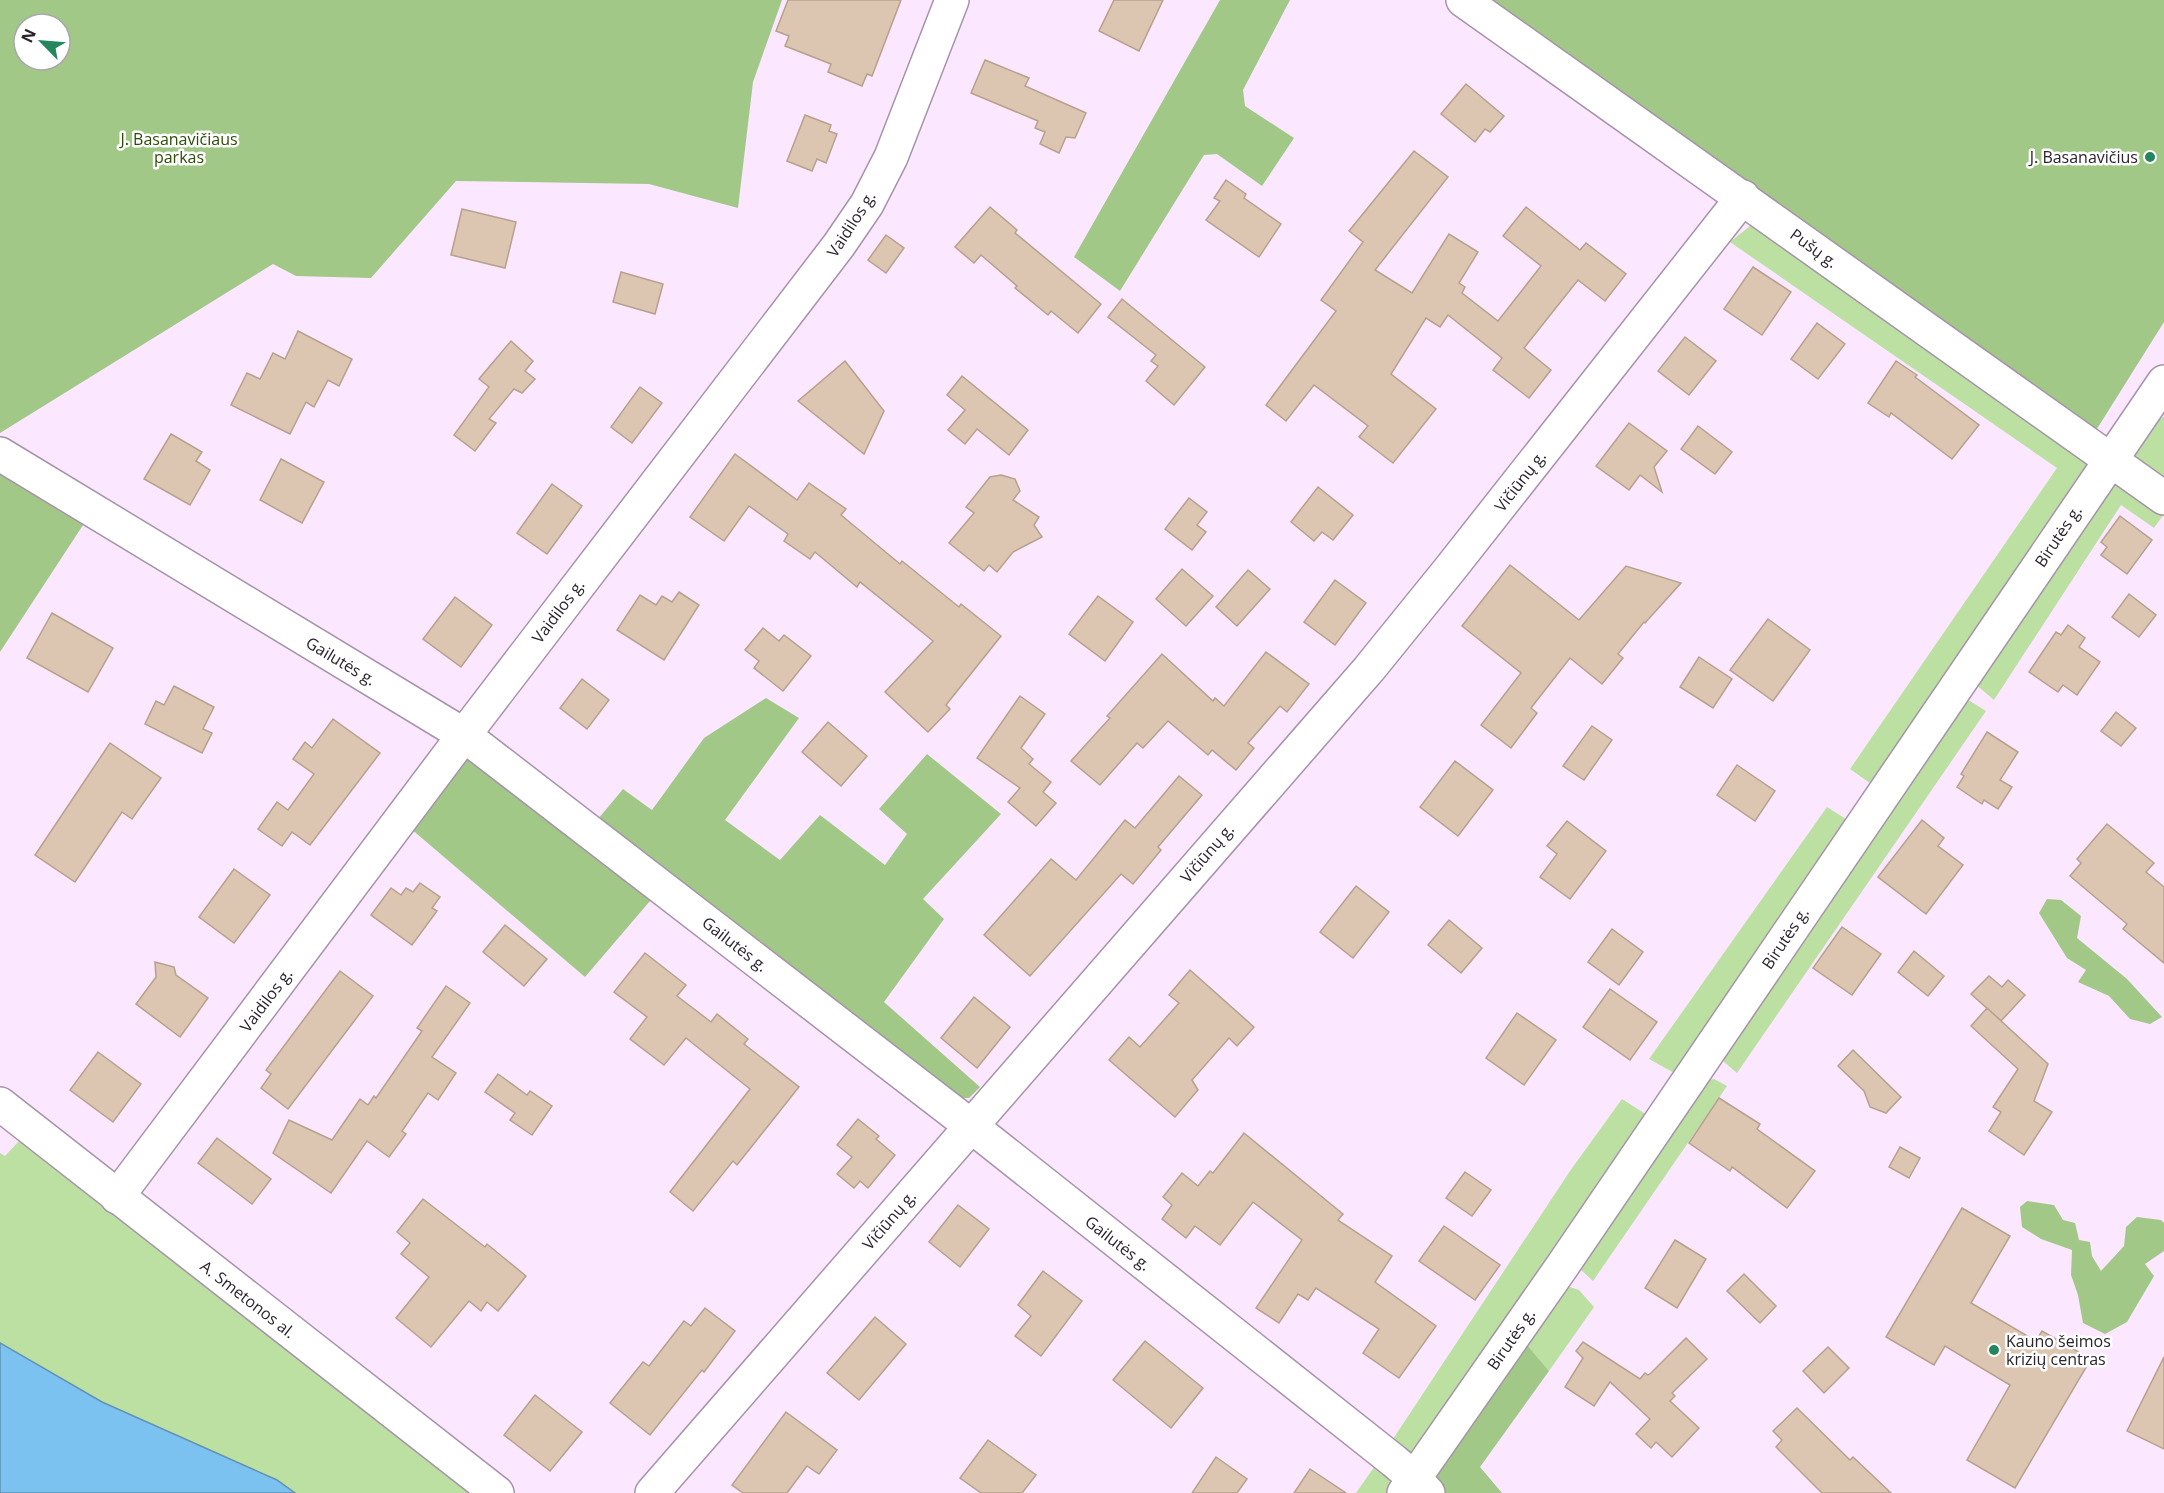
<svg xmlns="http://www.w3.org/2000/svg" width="2164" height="1493" font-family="'Open Sans',sans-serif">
  <rect width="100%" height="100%" fill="#fbe7ff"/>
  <g fill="#bbe0a2">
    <path d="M1760 225 2088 461 2089 468 1874 786 1850 769 2057 468 1730 242 1750 226Z"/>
    <path d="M2164 416V485L2134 457C2136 438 2150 428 2164 416Z"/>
    <path d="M2113 484H2121L2164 514 2154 528 2121 505 1994 700 1974 683Z"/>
    <path d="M1963 700 1970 701 1986 711 1737 1073 1724 1062 1721 1052Z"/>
    <path d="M1827 807 1849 821 1676 1074 1649 1059Z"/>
    <path d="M1714 1079 1727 1086 1593 1281 1580 1269 1701 1081Z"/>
    <path d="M1622 1099 1647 1115 1416 1453 1410 1455 1389 1445 1570 1171Z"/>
    <path d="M19 1141 473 1493H295L277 1480 102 1402 0 1343V1153L5 1156Z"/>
    <path d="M1561 1284 1579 1290 1594 1307 1549 1371 1523 1340Z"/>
    <path d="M1379 1460 1394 1472V1484L1387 1493H1356Z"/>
  </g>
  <g fill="#a2c887" fill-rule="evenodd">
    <path d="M0 0H782L753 82 738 208 649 184 456 181 371 278 296 276 273 264 0 433ZM24 24H60V60H24Z"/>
    <path d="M1220 0H1290L1243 90 1245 106 1294 138 1262 186 1217 154 1204 155 1120 291 1074 257Z"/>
    <path d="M1483 0H2164V322L2095 432Z"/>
    <path d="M0 466 85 522 0 652Z"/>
    <path d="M766 698 799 718 725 820 780 860 820 815 885 865 907 834 879 809 927 754 1001 814 923 899 944 919 884 1002 980 1087 969 1098H961L598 819 623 789 652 810 704 738Z"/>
    <path d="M468 751 656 894 585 977 410 828Z"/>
    <path d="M2047 899 2061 900 2081 916 2077 938 2127 979 2162 1017 2150 1024 2130 1019 2109 996 2078 982 2086 970 2067 958 2039 913Z"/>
    <path d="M2027 1201 2054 1205 2063 1220 2075 1223 2079 1240 2090 1242 2092 1256 2101 1271 2124 1246 2126 1227 2137 1217 2161 1220 2164 1223V1251L2145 1264 2154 1276 2127 1322 2105 1334 2083 1323 2078 1295 2071 1275 2072 1250 2041 1239 2022 1227 2020 1207Z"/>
    <path d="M1523 1340 1549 1371 1480 1467 1502 1493H1442L1432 1482Z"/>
  </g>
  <path fill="#7bc2f0" stroke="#6392b5" stroke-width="1.5" d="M0 1343 102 1402 277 1480 295 1493H0Z"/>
  <g fill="#dcc5b1" stroke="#b7a18d" stroke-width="1.5">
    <path d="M788 0H901L872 76 867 74 862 86 828 72 831 64 785 46 789 36 776 31Z"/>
    <path d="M1114 0H1163L1139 51 1099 31Z"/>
    <path d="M985 60 1029 78 1025 86 1086 113 1075 138 1066 137 1059 153 1040 144 1045 132 1035 128 1038 121 971 93Z"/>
    <path d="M1466 84 1504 116 1490 132 1485 129 1475 142 1441 114Z"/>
    <path d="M805 115 831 125 829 131 837 134 826 163 817 159 812 171 787 161Z"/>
    <path d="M1414 151 1448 177 1375 270 1412 293 1449 234 1478 252 1459 283 1465 287 1462 293 1498 321 1541 266 1503 236 1526 207 1580 250 1586 243 1626 274 1605 301 1578 280 1524 348 1551 370 1529 398 1493 370 1502 358 1448 315 1440 327 1426 318 1391 374 1436 409 1393 463 1359 437 1368 426 1314 385 1286 421 1266 405 1336 311 1321 300 1363 242 1349 231Z"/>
    <path d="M1226 180 1246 194 1244 198 1281 224 1259 257 1206 220 1220 201 1214 198Z"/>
    <path d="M990 207 1017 230 1015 233 1101 304 1078 333 1051 311 1048 315 1015 288 1017 286 981 255 974 263 955 247Z"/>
    <path d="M462 209 516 222 505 268 451 255Z"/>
    <path d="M886 235 904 248 886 273 868 260Z"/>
    <path d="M1753 267 1791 292 1762 335 1724 309Z"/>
    <path d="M621 272 663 284 655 314 613 302Z"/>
    <path d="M1122 299 1205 367 1174 405 1146 381 1158 366 1151 361 1156 355 1108 317Z"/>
    <path d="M1817 323 1845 344 1818 379 1791 359Z"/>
    <path d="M298 331 352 359 339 386 328 380 314 407 306 402 290 434 231 405 247 373 260 379 273 353 285 359Z"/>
    <path d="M1685 337 1716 361 1689 395 1658 371Z"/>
    <path d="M511 341 533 361 525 371 535 379 522 393 514 389 489 419 496 423 475 451 454 435 489 387 479 379Z"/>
    <path d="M845 361 884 411 864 454 798 401Z"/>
    <path d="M1896 361 1917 375 1915 377 1979 425 1952 459 1891 413 1889 417 1868 403Z"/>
    <path d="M962 376 1028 430 1009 455 977 429 965 444 948 430 965 410 947 395Z"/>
    <path d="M640 387 662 403 632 443 611 427Z"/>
    <path d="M1629 423 1667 451 1654 467 1662 492 1640 475 1629 490 1596 466Z"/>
    <path d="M1698 426 1732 452 1715 474 1681 449Z"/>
    <path d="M171 434 202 452 196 461 210 470 190 505 144 479Z"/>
    <path d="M735 454 797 500 809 483 846 509 841 515 900 564 902 561 959 607 961 604 1001 636 946 705 950 709 928 732 885 692 933 641 860 582 857 587 815 552 810 559 784 541 788 534 749 506 724 541 690 517Z"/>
    <path d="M281 459 324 482 302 523 260 500Z"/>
    <path d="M1001 475 1015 479 1020 491 1013 500 1039 517 1034 525 1042 537 1013 552 997 572 989 565 984 571 949 543 974 513 966 507 990 477Z"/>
    <path d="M552 484 582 506 547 554 517 533Z"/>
    <path d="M1318 487 1353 515 1333 540 1322 532 1314 541 1291 522Z"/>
    <path d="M1189 498 1207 512 1197 525 1206 532 1192 550 1165 529Z"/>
    <path d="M2120 516 2152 540 2127 574 2101 555 2107 547 2101 542Z"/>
    <path d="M1510 565 1579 620 1626 566 1681 583 1645 623 1644 622 1618 654 1623 658 1602 684 1570 658 1531 708 1537 713 1511 748 1481 725 1521 673 1462 626Z"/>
    <path d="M1182 569 1213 596 1186 626 1156 599Z"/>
    <path d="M1248 570 1270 589 1237 626 1216 607Z"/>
    <path d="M1335 580 1366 603 1335 645 1304 622Z"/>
    <path d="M679 592 699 605 664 660 617 630 640 595 656 605 662 596 672 602Z"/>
    <path d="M2129 594 2156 615 2139 637 2112 617Z"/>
    <path d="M1098 596 1133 622 1105 661 1069 634Z"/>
    <path d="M455 597 492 625 461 667 423 639Z"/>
    <path d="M52 613 113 648 88 692 27 658Z"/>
    <path d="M1768 619 1810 650 1773 701 1730 670Z"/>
    <path d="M2068 625 2085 638 2079 647 2100 662 2077 695 2063 685 2058 692 2029 672 2056 632 2061 635Z"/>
    <path d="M763 628 779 641 784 635 811 656 783 691 754 668 759 661 745 650Z"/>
    <path d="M1266 652 1309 684 1287 712 1280 706 1248 743 1254 748 1236 770 1212 750 1208 755 1168 721 1143 748 1137 743 1100 785 1071 761 1110 718 1107 716 1162 654 1213 701 1215 698 1224 706Z"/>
    <path d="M1699 657 1732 679 1713 708 1680 687Z"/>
    <path d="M582 679 609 700 587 729 560 708Z"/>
    <path d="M174 686 214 707 203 729 212 733 202 753 145 724 156 701 164 705Z"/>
    <path d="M1020 696 1045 714 1021 748 1033 759 1029 764 1051 782 1043 792 1056 803 1036 826 1008 802 1020 788 977 758Z"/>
    <path d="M2116 712 2136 728 2121 746 2101 731Z"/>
    <path d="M333 719 380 753 310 845 292 832 282 846 258 829 277 802 288 810 314 774 293 759 305 742 312 748Z"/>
    <path d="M828 722 867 756 841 786 802 752Z"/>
    <path d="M1592 726 1612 740 1584 780 1563 766Z"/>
    <path d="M1987 732 2018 752 2000 780 2012 787 1998 809 1984 800 1982 804 1957 787 1964 776 1961 774Z"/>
    <path d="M110 743 161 778 132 819 122 812 75 882 35 855Z"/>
    <path d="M1455 761 1493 790 1458 836 1420 807Z"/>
    <path d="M1737 765 1775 791 1755 821 1717 795Z"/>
    <path d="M1179 776 1202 795 1158 847 1161 850 1133 884 1121 874 1030 976 984 935 1051 859 1076 880 1125 820 1135 828Z"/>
    <path d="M1922 820 1944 838 1938 846 1963 865 1926 914 1878 877Z"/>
    <path d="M1567 821 1606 851 1570 899 1540 877 1557 854 1547 846Z"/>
    <path d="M2107 824 2154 863 2146 872 2164 887V963L2123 929 2127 924 2070 876 2081 863 2077 859Z"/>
    <path d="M234 869 270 895 234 943 199 917Z"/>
    <path d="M420 883 440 897 432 908 437 911 412 945 371 915 391 888 401 895 406 888 413 892Z"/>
    <path d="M1356 886 1389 912 1353 958 1320 932Z"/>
    <path d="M1449 920 1482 948 1461 973 1428 945Z"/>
    <path d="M505 925 547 959 524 986 483 952Z"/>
    <path d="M1842 927 1881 954 1852 995 1813 968Z"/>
    <path d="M1612 929 1643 952 1619 985 1588 962Z"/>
    <path d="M1914 951 1944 976 1928 996 1898 972Z"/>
    <path d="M645 953 686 985 677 996 711 1022 717 1014 748 1039 744 1044 799 1087 737 1165 733 1161 693 1211 670 1192 750 1089 686 1038 664 1065 630 1039 647 1017 614 992Z"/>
    <path d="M155 962 174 967 176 975 208 998 180 1037 136 1004 156 977Z"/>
    <path d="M1190 970 1254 1027 1237 1046 1229 1038 1192 1080 1198 1090 1175 1117 1109 1060 1129 1037 1140 1047 1179 1003 1169 995Z"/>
    <path d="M340 971 373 996 288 1109 261 1088 271 1074 266 1070Z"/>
    <path d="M1989 976 2002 987 2008 980 2025 995 2001 1021 1971 994Z"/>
    <path d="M446 986 470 1003 432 1057 456 1073 438 1100 428 1093 402 1131 406 1134 389 1157 367 1141 331 1193 273 1153 289 1120 332 1140 360 1099 368 1105 374 1096 376 1098 422 1031 417 1028Z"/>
    <path d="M1610 989 1657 1022 1630 1060 1583 1027Z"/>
    <path d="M974 997 1010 1027 977 1068 941 1038Z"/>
    <path d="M1987 1008 2048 1064 2034 1101 2052 1112 2024 1155 1989 1131 2001 1112 1993 1107 2018 1069 1971 1026Z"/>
    <path d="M1517 1013 1556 1040 1524 1085 1486 1058Z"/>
    <path d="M1853 1050 1901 1097 1886 1113 1870 1107 1864 1091 1838 1066Z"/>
    <path d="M98 1052 141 1084 113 1122 70 1090Z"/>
    <path d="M498 1074 527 1095 530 1091 552 1106 532 1135 510 1120 515 1113 485 1092Z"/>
    <path d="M1719 1098 1760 1124 1757 1129 1815 1171 1787 1208 1732 1167 1730 1171 1689 1143Z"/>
    <path d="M858 1119 879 1136 876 1139 895 1155 868 1188 860 1181 854 1188 837 1174 852 1157 837 1145Z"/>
    <path d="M1244 1133 1343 1214 1338 1220 1392 1256 1375 1282 1436 1326 1399 1378 1363 1353 1379 1329 1316 1288 1308 1300 1298 1294 1279 1323 1256 1308 1302 1240 1253 1202 1220 1245 1195 1226 1186 1238 1162 1219 1172 1205 1163 1197 1182 1173 1198 1186 1210 1171 1213 1173Z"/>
    <path d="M217 1138 271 1179 252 1204 198 1163Z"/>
    <path d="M1900 1147 1920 1158 1909 1178 1889 1167Z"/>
    <path d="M1465 1172 1491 1190 1472 1216 1446 1198Z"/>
    <path d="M423 1199 485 1247 487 1244 526 1276 498 1311 487 1302 481 1311 469 1301 431 1347 396 1318 429 1277 401 1254 410 1243 397 1232Z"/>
    <path d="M958 1205 989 1229 960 1267 929 1242Z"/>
    <path d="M1962 1208 2010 1236 1971 1303 2036 1341 2042 1331 2091 1359 2015 1488 1967 1460 2010 1385 1945 1346 1934 1365 1886 1337Z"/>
    <path d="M1444 1226 1500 1265 1475 1300 1419 1261Z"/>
    <path d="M1675 1240 1706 1259 1677 1308 1645 1288Z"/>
    <path d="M1043 1271 1082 1301 1041 1356 1015 1336 1031 1316 1018 1305Z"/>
    <path d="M1744 1274 1776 1306 1760 1323 1727 1291Z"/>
    <path d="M705 1308 735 1331 704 1372 702 1370 650 1435 610 1403 643 1362 649 1366 684 1321 691 1326Z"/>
    <path d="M875 1317 906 1344 859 1400 827 1373Z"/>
    <path d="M1686 1338 1707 1359 1672 1393 1675 1396 1670 1401 1699 1428 1672 1457 1656 1442 1651 1448 1636 1434 1650 1419 1610 1382 1594 1406 1565 1387 1583 1358 1576 1351 1583 1342 1640 1379 1645 1373 1648 1375 1651 1373Z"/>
    <path d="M1145 1341 1203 1388 1171 1428 1113 1380Z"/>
    <path d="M1828 1347 1849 1368 1824 1393 1803 1371Z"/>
    <path d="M2164 1357V1449L2127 1431Z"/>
    <path d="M535 1395 582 1432 550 1471 504 1435Z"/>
    <path d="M1797 1408 1850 1460 1853 1457 1891 1493H1822L1776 1447 1782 1440 1773 1431Z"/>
    <path d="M786 1412 837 1450 819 1474 807 1466 787 1493H743L732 1485Z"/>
    <path d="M988 1440 1036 1475 1022 1493H981L960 1478Z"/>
    <path d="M1216 1457 1247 1479 1237 1493H1192Z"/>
    <path d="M1310 1469 1346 1493H1294Z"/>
  </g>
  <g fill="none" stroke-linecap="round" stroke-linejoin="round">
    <defs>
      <g id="minor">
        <path d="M1463 0 2164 498"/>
        <path d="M0 454 464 735 971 1126 1394 1461 1414 1478 1428 1493"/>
        <path d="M0 1104 497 1493"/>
        <path d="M117 1197 464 735 839 245 867 204 891 157 952 0"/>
        <path d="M652 1493 1369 669 1450 569 1743 197"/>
        <path d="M1404 1493 1563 1265 2164 382"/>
      </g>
    </defs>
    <use href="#minor" stroke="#a693a9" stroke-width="36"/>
    <use href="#minor" stroke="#fff" stroke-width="33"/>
  </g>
  <g fill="#23865f" stroke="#fff" stroke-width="2">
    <circle cx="2150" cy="157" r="6"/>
    <circle cx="1994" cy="1350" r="6"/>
  </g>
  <g text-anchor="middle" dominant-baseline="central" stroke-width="5" stroke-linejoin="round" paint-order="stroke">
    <g font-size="16" fill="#2c4d07" stroke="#fff">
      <text x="179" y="139">J. Basanavičiaus<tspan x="179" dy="18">parkas</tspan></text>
    </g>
    <g font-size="16" fill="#2a232c" stroke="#fff" text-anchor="end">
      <text x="2138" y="157">J. Basanavičius</text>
      <text x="2006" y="1341" text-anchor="start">Kauno šeimos<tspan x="2006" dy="18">krizių centras</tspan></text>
    </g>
    <g font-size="16" fill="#2a232c" stroke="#fff">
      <text transform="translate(851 224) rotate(-57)">Vaidilos g.</text>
      <text transform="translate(1814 248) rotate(36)">Pušų g.</text>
      <text transform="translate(1520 481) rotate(-52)">Vičiūnų g.</text>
      <text transform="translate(2058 536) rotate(-56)">Birutės g.</text>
      <text transform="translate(558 611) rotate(-53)">Vaidilos g.</text>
      <text transform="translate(341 661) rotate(31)">Gailutės g.</text>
      <text transform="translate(1207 853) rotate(-49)">Vičiūnų g.</text>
      <text transform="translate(1785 938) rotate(-56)">Birutės g.</text>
      <text transform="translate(735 944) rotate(38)">Gailutės g.</text>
      <text transform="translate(266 1000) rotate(-53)">Vaidilos g.</text>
      <text transform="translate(889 1220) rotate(-49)">Vičiūnų g.</text>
      <text transform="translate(1118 1243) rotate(38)">Gailutės g.</text>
      <text transform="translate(248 1299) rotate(38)">A. Smetonos al.</text>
      <text transform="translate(1511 1339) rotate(-55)">Birutės g.</text>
    </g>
  </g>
  <g transform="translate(42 42) rotate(295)"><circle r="28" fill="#ffffff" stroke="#aaa7ab" stroke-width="1.5"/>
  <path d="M0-4.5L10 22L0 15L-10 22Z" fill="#23865f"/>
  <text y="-9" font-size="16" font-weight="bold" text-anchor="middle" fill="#2a232c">N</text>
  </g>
</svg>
